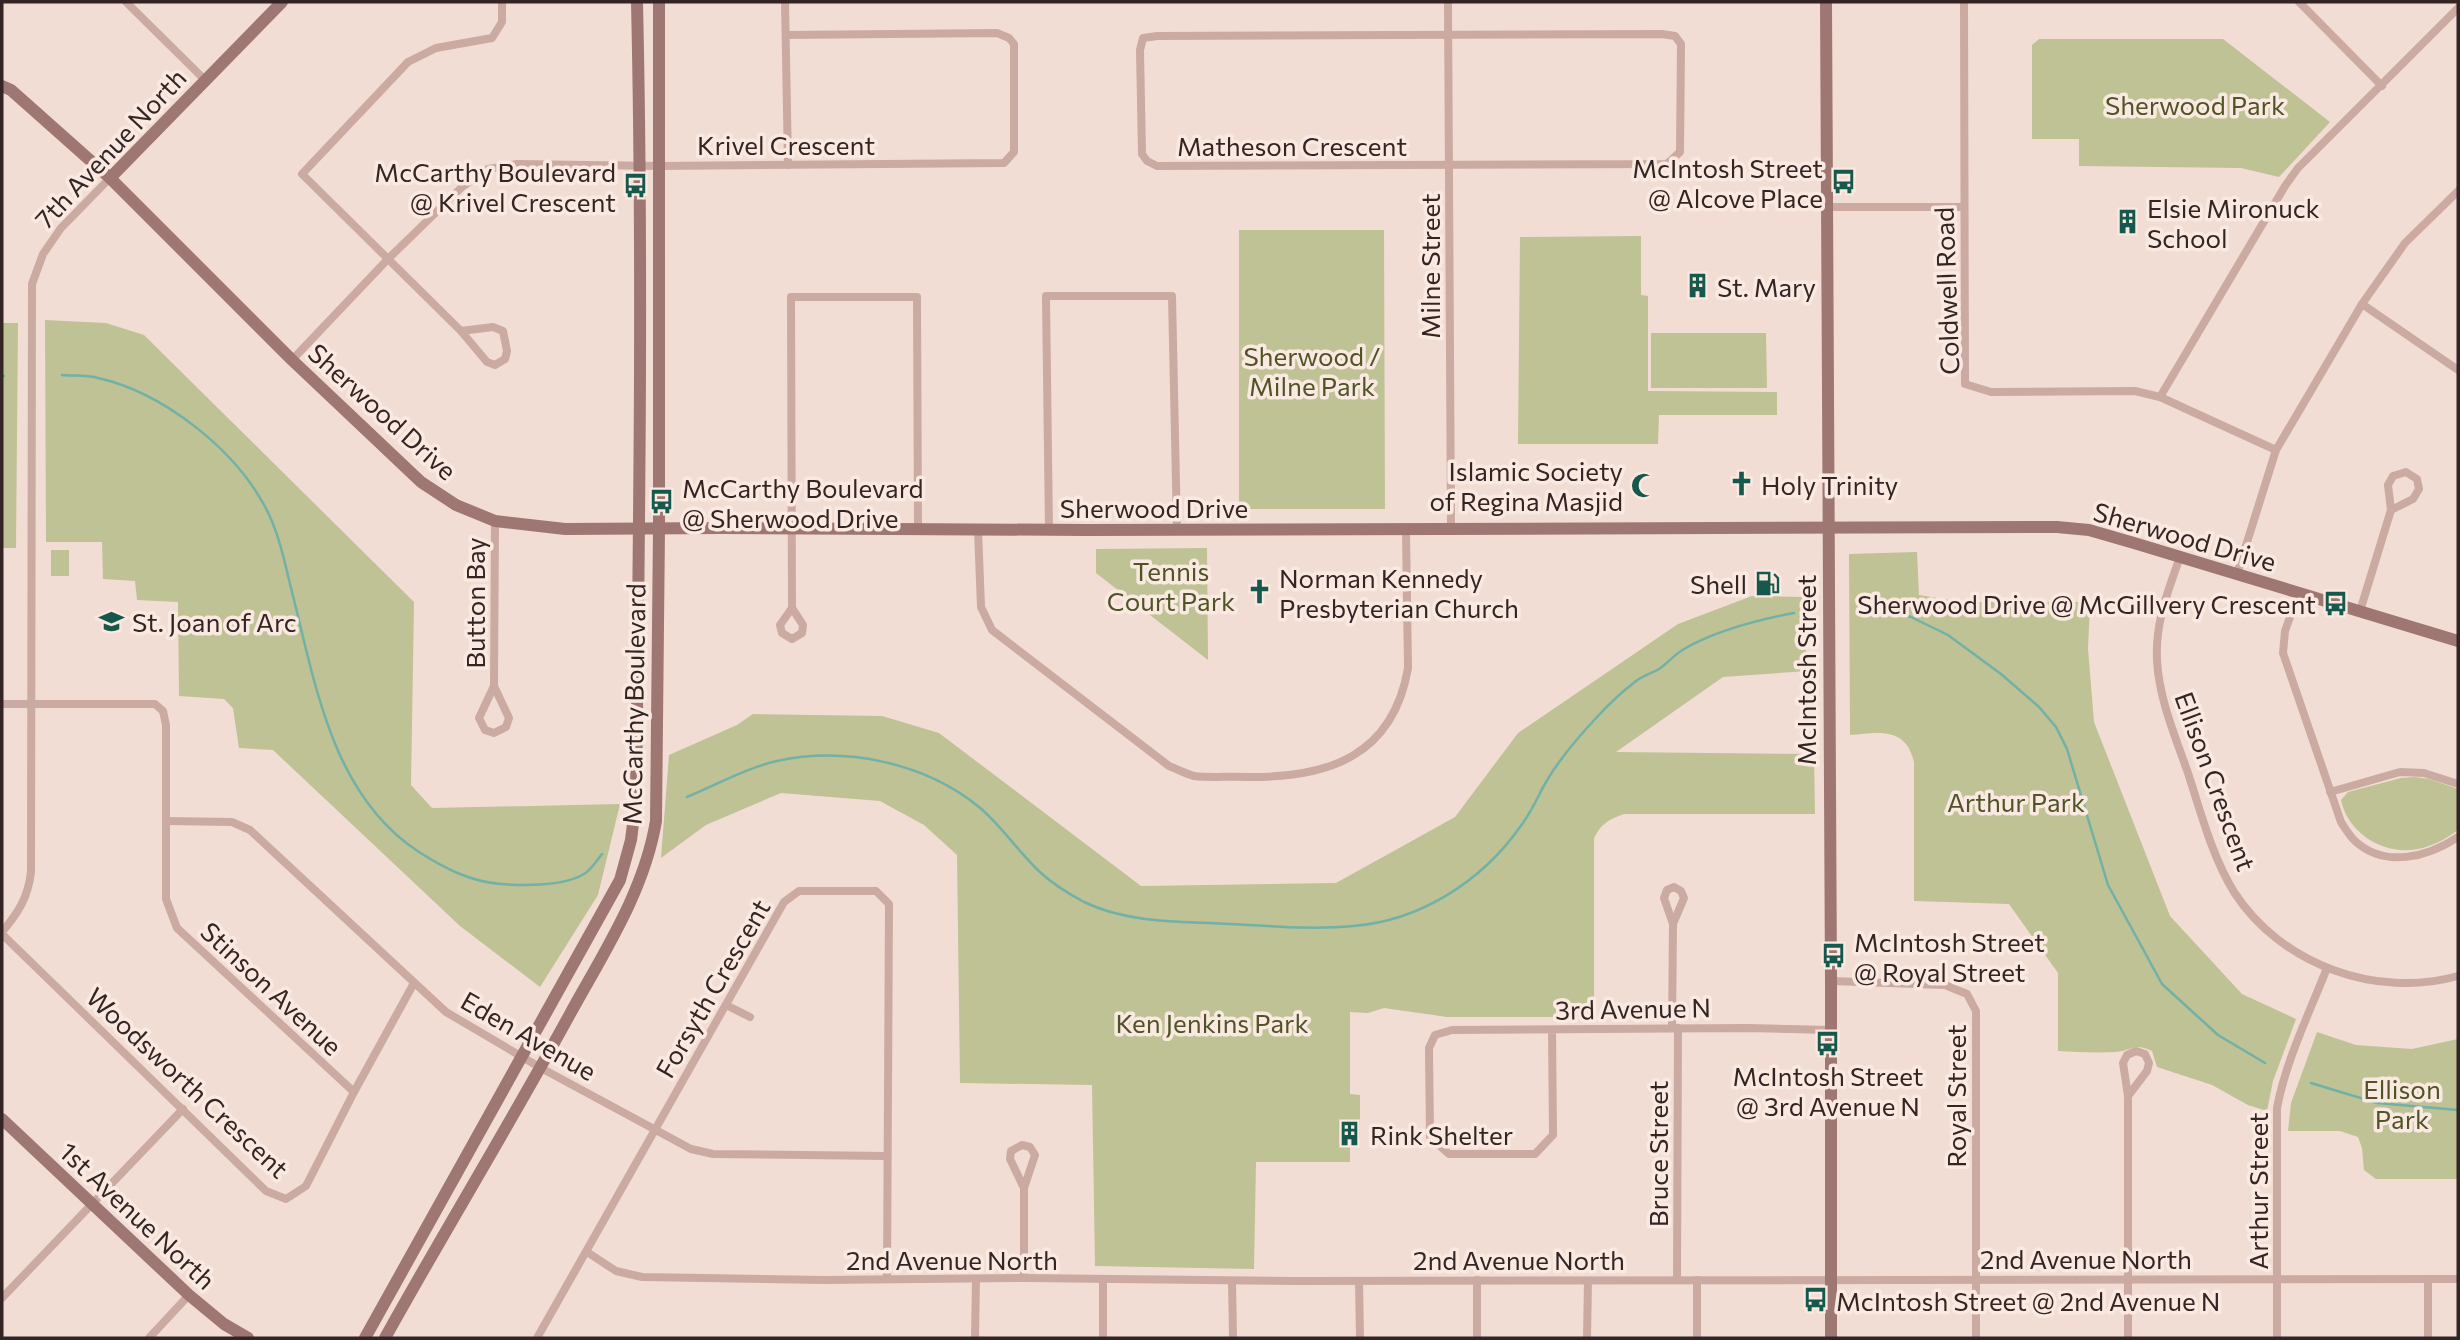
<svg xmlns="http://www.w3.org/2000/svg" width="2460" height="1340" font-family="Commissioner,sans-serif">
  <rect width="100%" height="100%" fill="#f2ddd5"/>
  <g fill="#bec295">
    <path d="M2039 39H2223L2330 122 2279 177 2241 168 2079 166V139H2032V45Z"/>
    <path d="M1239 230H1384L1385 509H1239Z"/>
    <path d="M1641 236V295L1648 296V391L1777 392V415H1659L1658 444H1518L1520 237Z"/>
    <path d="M45 320 106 323 144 335 414 602 411 785 432 808 620 804 598 895 540 987 460 926 273 750 239 748 233 708 224 699 179 696 178 602 137 600 135 581 103 579 102 542H46Z"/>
    <path d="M2 323H18L16 548H2Z"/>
    <path d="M1651 333H1766L1767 388H1651Z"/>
    <path d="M1207 548 1208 660 1096 573V549Z"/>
    <rect x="51" y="550" width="18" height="26"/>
    <path d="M1917 552 1919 595 1961 602H2090L2088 649 2094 722 2170 916 2242 994 2296 1019 2273 1081 2267 1111 2248 1105 2212 1085 2157 1067 2152 1051C2133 1042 2132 1051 2115 1052 2096 1053 2077 1052 2058 1051V973L2009 904 1914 901V762C1906 727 1880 732 1850 735L1849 554Z"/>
    <path d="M1752 596 1803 597 1807 671 1723 677 1616 752 1814 754 1815 814H1624C1609 819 1601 824 1594 838V1017H1447L1384 1008 1368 1013 1350 1012V1094L1360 1095V1138H1350V1162H1256L1254 1269 1095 1266 1092 1085 960 1083 957 855 924 825 880 801 781 793 706 825 661 858 669 755 737 725 753 714 882 716 939 733 1141 886 1336 883 1455 817 1518 733 1678 624Z"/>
    <path d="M2415 777 2429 779 2458 789V830C2446 839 2433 846 2418 849 2385 856 2348 834 2341 800L2348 792 2401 778Z"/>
    <path d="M2317 1032 2356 1045 2412 1049 2458 1039V1179H2376L2364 1170 2362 1148 2358 1137 2340 1131H2288L2291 1103Z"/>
  </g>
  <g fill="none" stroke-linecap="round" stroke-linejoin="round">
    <g stroke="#72b1a5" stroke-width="2.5">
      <path d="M62 375C74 376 87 375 98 378 161 392 231 446 263 503 278 529 284 559 291 588 315 681 331 795 419 852 444 868 471 882 501 884 524 886 564 886 584 874 591 870 597 860 602 854"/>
      <path d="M2 376H4"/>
      <path d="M1863 606 1911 617 1948 635 2001 674 2039 707 2056 727 2067 749 2108 885 2162 984 2218 1035 2265 1063"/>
      <path d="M687 797C716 785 746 768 777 761 846 746 925 763 979 807 1002 826 1019 853 1041 873 1054 885 1069 894 1084 902 1130 924 1181 921 1230 924 1271 926 1312 930 1353 926 1420 921 1482 881 1520 827 1532 812 1539 793 1549 777 1562 756 1581 734 1598 716 1609 704 1623 691 1636 681 1643 676 1652 673 1659 669 1668 663 1675 654 1684 649 1717 630 1757 620 1794 613"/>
      <path d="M2311 1083 2377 1103 2458 1110"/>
    </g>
    <g stroke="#cbaaa1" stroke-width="8">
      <path d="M126 2 205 80"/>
      <path d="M785 2 788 165"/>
      <path d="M1448 2 1451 530"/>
      <path d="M1964 2 1965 384 1991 392 2135 391 2160 397 2276 450"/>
      <path d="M2299 2 2382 86"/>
      <path d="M1662 34 1675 36 1681 44 1680 152 1667 164 1157 166 1147 161 1142 154 1140 50 1143 38 1157 36Z"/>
      <path d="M1827 207H1963"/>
      <path d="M2362 304 2458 370"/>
      <path d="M461 331 493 327 503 331 507 351 505 359 495 365 487 362 461 331 302 174 408 62 436 48 492 38 502 22V2"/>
      <path d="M292 360 388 259 462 187 488 169 517 164 660 166 1004 163 1014 152V44L1009 38 997 33 786 35"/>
      <path d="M2160 397 2285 186 2298 168 2458 8"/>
      <path d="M978 530 981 607 992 630 1169 766C1177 769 1186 774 1194 776 1211 778 1231 776 1248 777 1328 778 1393 756 1408 668L1406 530"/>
      <path d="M1049 530 1046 296H1172L1177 529"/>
      <path d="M2180 557C2168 591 2155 623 2157 660 2159 699 2175 736 2188 773 2201 813 2212 856 2234 892 2281 965 2377 999 2458 976"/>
      <path d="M2237 574 2276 450 2362 304 2405 243 2458 191"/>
      <path d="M2299 592 2285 631 2283 653 2341 822C2345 828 2349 835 2354 840 2384 869 2428 857 2458 837"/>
      <path d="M792 608 780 625 782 633 792 639 802 633 803 625 792 608 791 297H917L918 529"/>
      <path d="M2360 611 2391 510 2388 485 2393 476 2406 472 2417 479 2419 489 2413 499 2391 510"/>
      <path d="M494 686 509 718 506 727 494 733 485 730 479 718 494 686 495 521"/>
      <path d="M2 704H155L163 711 166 725V899L177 928 354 1092"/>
      <path d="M2330 792 2400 772 2424 773 2458 784"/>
      <path d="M167 821 232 822 250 830 446 1012 541 1068 691 1149 713 1154 887 1156"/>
      <path d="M2 932C18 913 28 898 31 872L32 284 43 254 61 228 110 178"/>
      <path d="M2 934 266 1191 286 1199 306 1186 354 1092 414 983"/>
      <path d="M1831 981 1945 985 1967 994 1976 1011V1338"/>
      <path d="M726 1005 750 1017"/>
      <path d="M1672 1028 1673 924 1664 898 1667 890 1674 887 1681 891 1684 898 1673 924"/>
      <path d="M1552 1030 1553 1135 1535 1154H1449L1430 1137 1429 1048 1435 1035 1452 1030 1746 1028 1831 1030"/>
      <path d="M1024 1188 1010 1159 1011 1151 1022 1145 1030 1147 1035 1155 1024 1188V1278"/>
      <path d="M587 1252 616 1271 642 1277 824 1280 1024 1278 1297 1281 2458 1279"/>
      <path d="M1103 1279V1338"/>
      <path d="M1677 1280 1678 1028"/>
      <path d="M1697 1280V1338"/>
      <path d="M1232 1281 1233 1338"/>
      <path d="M1359 1281 1360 1338"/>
      <path d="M2 1298 183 1109"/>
      <path d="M149 1338 189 1295"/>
      <path d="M537 1338 784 902 799 891H876L889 904 887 1279"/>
      <path d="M975 1338 976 1279"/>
      <path d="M1477 1338V1280"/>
      <path d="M1587 1338 1588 1281"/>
      <path d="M2128 1338V1096L2123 1063 2127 1055 2136 1051 2145 1054 2149 1063 2147 1071 2128 1096"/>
      <path d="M2277 1338V1108C2286 1060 2309 1014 2327 968"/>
      <path d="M2428 1338V1279"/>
    </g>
    <g stroke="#9e7772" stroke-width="12">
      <path d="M1826 2 1831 981V1338"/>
      <path d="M2 86 11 90 110 178 292 360 421 482 456 505 495 521 565 529 721 528 1086 530 2057 527 2089 530 2134 543 2458 641"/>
      <path d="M110 178 282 2"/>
      <path d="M2 1119 189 1295 224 1324 248 1338"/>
      <path d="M365 1338 620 880 631 840 636 800C639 534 643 268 637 2"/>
      <path d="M385 1338C445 1230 510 1124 570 1014 604 952 644 892 656 821L659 528V2"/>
    </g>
  </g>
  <defs>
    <symbol id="bus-bare" viewBox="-9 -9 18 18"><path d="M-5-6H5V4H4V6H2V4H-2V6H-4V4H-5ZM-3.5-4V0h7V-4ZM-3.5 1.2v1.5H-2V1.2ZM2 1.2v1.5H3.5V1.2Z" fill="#17584d" stroke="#fae9e1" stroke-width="2.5" paint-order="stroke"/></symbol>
    <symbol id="building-bare" viewBox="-9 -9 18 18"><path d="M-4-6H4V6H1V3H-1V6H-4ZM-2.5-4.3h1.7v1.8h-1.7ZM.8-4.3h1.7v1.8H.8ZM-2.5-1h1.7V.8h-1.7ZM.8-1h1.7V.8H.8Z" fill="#17584d" stroke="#fae9e1" stroke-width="2.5" paint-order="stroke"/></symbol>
    <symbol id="church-bare" viewBox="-9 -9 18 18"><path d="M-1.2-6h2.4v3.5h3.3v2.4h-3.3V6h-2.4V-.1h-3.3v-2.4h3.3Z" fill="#17584d" stroke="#fae9e1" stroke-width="2.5" paint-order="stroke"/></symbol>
    <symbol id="mosque-bare" viewBox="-9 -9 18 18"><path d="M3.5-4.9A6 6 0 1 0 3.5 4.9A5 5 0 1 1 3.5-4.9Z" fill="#17584d" stroke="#fae9e1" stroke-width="2.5" paint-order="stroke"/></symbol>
    <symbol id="fuel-bare" viewBox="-9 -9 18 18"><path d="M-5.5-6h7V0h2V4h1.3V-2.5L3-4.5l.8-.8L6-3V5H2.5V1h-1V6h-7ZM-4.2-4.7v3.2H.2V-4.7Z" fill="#17584d" stroke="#fae9e1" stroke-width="2.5" paint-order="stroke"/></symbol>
    <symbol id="school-bare" viewBox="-9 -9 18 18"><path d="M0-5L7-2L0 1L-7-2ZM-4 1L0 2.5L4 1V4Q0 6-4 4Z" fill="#17584d" stroke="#fae9e1" stroke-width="2.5" paint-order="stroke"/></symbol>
  </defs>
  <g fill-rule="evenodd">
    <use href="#bus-bare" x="1826" y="164" width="35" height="35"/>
    <use href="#bus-bare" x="618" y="168" width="35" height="35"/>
    <use href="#building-bare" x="2110" y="204" width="35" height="35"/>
    <use href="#building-bare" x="1680" y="268" width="35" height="35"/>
    <use href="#church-bare" x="1724" y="466" width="35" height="35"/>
    <use href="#mosque-bare" x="1626" y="468" width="35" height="35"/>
    <use href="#bus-bare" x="644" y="484" width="35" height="35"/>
    <use href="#fuel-bare" x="1750" y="566" width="35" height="35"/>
    <use href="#church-bare" x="1242" y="574" width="35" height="35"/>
    <use href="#bus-bare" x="2318" y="586" width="35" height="35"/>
    <use href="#school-bare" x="94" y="604" width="35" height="35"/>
    <use href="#bus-bare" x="1816" y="938" width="35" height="35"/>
    <use href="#bus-bare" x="1810" y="1026" width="35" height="35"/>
    <use href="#building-bare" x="1332" y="1116" width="35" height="35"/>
    <use href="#bus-bare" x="1798" y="1282" width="35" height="35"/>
  </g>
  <g text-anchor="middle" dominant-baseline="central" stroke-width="7" stroke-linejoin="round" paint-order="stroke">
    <g font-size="26" fill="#4f5426" stroke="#fae9e1">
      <text x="2195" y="104">Sherwood Park</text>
      <text x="1312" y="355">Sherwood /<tspan x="1312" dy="30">Milne Park</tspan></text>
      <text x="1171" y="570">Tennis<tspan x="1171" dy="30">Court Park</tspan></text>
      <text x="2016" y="801">Arthur Park</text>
      <text x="1212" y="1022">Ken Jenkins Park</text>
      <text x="2402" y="1088">Ellison<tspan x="2402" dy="30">Park</tspan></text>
    </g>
    <g font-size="26" fill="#342524" stroke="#fae9e1">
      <text x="786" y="144">Krivel Crescent</text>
      <text x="1292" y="145">Matheson Crescent</text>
      <text transform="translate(110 148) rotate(-47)">7th Avenue North</text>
      <text transform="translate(1429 266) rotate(-90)">Milne Street</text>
      <text transform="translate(1946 291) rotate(-92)">Coldwell Road</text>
      <text transform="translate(383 411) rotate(42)">Sherwood Drive</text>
      <text x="1154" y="507">Sherwood Drive</text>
      <text transform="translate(2185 536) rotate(16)">Sherwood Drive</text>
      <text transform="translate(474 603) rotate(-90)">Button Bay</text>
      <text transform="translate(1805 670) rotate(-90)">McIntosh Street</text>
      <text transform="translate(633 704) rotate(-89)">McCarthy Boulevard</text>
      <text transform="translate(2216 781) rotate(70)">Ellison Crescent</text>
      <text transform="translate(272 988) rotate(43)">Stinson Avenue</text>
      <text transform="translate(712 988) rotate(-60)">Forsyth Crescent</text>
      <text transform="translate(1633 1008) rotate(-1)">3rd Avenue N</text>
      <text transform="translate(529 1035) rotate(30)">Eden Avenue</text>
      <text transform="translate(188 1082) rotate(43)">Woodsworth Crescent</text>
      <text transform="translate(1955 1096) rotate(-90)">Royal Street</text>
      <text transform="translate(1657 1154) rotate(-90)">Bruce Street</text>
      <text transform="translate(2257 1191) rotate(-90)">Arthur Street</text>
      <text transform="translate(138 1215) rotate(43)">1st Avenue North</text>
      <text x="2086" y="1258">2nd Avenue North</text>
      <text x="952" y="1259">2nd Avenue North</text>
      <text x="1519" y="1259">2nd Avenue North</text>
    </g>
    <g font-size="26" fill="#342524" stroke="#fae9e1" text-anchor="start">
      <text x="1823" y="167" text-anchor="end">McIntosh Street<tspan x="1823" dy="30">@ Alcove Place</tspan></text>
      <text x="616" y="171" text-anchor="end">McCarthy Boulevard<tspan x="616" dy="30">@ Krivel Crescent</tspan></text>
      <text x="2147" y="207">Elsie Mironuck<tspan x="2147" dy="30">School</tspan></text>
      <text x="1717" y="286">St. Mary</text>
      <text x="1623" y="470" text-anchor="end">Islamic Society<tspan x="1623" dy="30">of Regina Masjid</tspan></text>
      <text x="1761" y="484">Holy Trinity</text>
      <text x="682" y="487">McCarthy Boulevard<tspan x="682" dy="30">@ Sherwood Drive</tspan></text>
      <text x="1279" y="577">Norman Kennedy<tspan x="1279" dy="30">Presbyterian Church</tspan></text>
      <text x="1747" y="583" text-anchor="end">Shell</text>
      <text x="2316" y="603" text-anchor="end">Sherwood Drive @ McGillvery Crescent</text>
      <text x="132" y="621">St. Joan of Arc</text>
      <text x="1854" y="941">McIntosh Street<tspan x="1854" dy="30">@ Royal Street</tspan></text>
      <text x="1828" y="1075" text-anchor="middle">McIntosh Street<tspan x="1828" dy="30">@ 3rd Avenue N</tspan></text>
      <text x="1370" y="1134">Rink Shelter</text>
      <text x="1836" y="1300">McIntosh Street @ 2nd Avenue N</text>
    </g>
  </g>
  <rect width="2460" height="1340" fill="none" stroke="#342524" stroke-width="7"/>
</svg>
